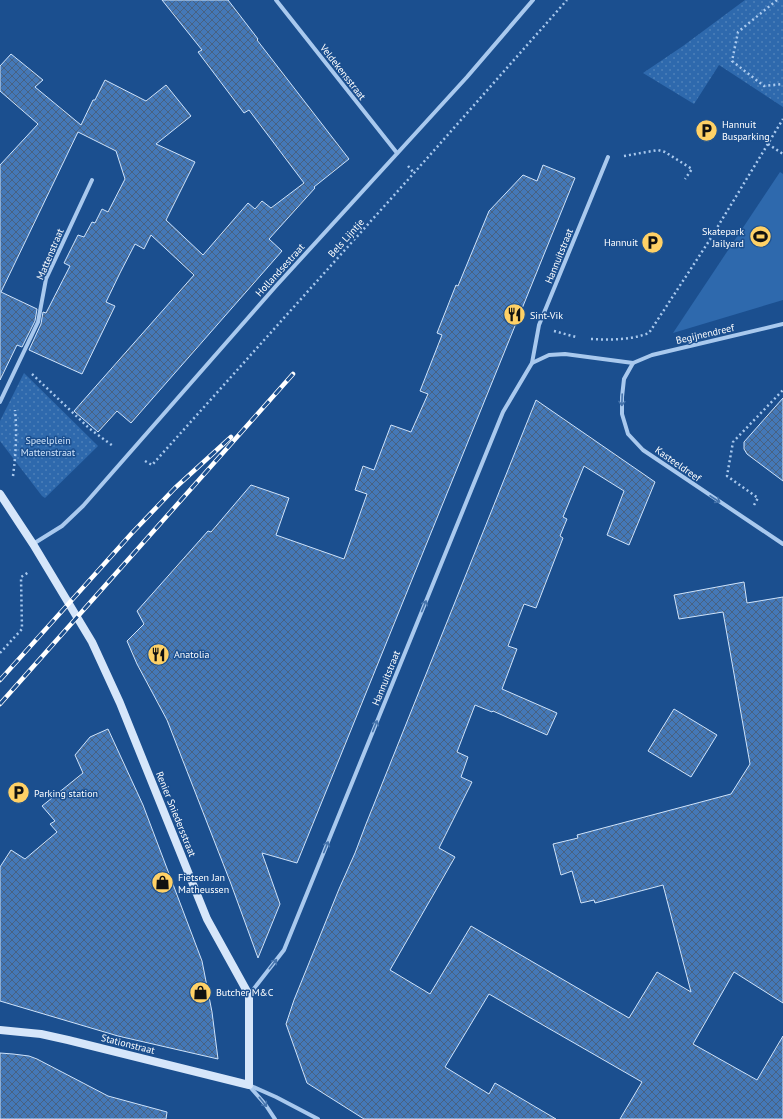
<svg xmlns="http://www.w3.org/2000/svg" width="783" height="1119" font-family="'PT Sans',sans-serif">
  <defs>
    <pattern id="park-dots" width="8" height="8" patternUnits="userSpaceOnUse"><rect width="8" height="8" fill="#2e69ad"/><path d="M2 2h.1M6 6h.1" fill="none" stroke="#4d80b9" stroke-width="1.8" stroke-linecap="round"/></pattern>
    <pattern id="building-cross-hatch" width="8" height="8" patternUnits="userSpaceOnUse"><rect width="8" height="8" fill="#4478b7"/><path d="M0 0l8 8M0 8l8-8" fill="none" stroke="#486282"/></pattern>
  </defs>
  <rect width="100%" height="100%" fill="#1b4f8f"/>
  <g fill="url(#park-dots)">
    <path d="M745 0H783V107L719 65 694 104 643 73 683 46Z"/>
    <path d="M24 373 98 446 45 498 42 496 0 441V421Z"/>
  </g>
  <path fill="#2e69ad" d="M780 172 783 174V300L673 333Z"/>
  <g fill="url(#building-cross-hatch)" stroke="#cfe3fa">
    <path d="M162 0H228L258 39 257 40 349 159 314 187 315 188 269 239 282 251 131 423 117 411 98 432 74 411 194 275 151 235 144 249 135 244 120 273 106 302 115 306 82 374 29 350 41 324 43 312 46 313 70 266 64 263 78 235 84 237 92 222 95 223 102 209 108 212 125 179 116 151 78 132 1 292 37 309 35 321 22 347 17 345 0 380V165L38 124 0 91V66L11 54 43 80 35 87 81 125 93 100H95L105 80 146 101 166 85 191 116 156 144 195 162 166 220 203 255 248 203 255 209 262 201 271 208 304 183 249 110 244 113 198 52 202 50Z"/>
    <path d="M543 165 575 178 297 863 262 853 280 904 258 958 231 884 167 720 137 664 127 641 144 624 137 611 208 531 211 532 251 485 289 498 276 535 344 559 367 494 355 490 363 466 374 470 391 425 411 432 428 394 420 391 442 335 437 333 456 285 458 286 489 211 523 175 537 181Z"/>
    <path d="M783 398V481L747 454 744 449V442Z"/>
    <path d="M536 400 655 482 629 545 607 535 624 491 584 466 563 517 567 519 560 536 563 538 536 608 524 604 508 646 517 649 502 689 557 713 547 735 493 711 492 712 475 705 457 752 468 757 461 777 472 782 439 848 455 857 390 970 430 994 471 926 629 1018 657 972 691 992 663 885 595 903 594 900 581 903 572 871 561 875 553 844 578 838 577 835 731 794 750 764 723 612 679 619 674 595 744 582 747 603 783 597V1003L734 972 693 1044 757 1080 783 1036V1119H620L642 1082 489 994 445 1067 489 1094 495 1083 556 1119H364L307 1083 286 1024 294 1000 339 889 355 853 366 824Z"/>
    <path d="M674 709 717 735 691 777 648 751Z"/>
    <path d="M108 729 143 805 202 961 212 1012 218 1059 118 1036 0 1001V867L11 850 25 859 57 832 50 824 55 821 42 806 83 773 75 755 90 737Z"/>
    <path d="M0 1053 13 1054 29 1056 37 1059 108 1096 167 1112 166 1119H0Z"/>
  </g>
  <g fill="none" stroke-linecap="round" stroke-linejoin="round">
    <g stroke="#a9c9ee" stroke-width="2.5" stroke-dasharray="2 3" stroke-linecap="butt">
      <path d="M777 0 738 32 732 61 764 86 783 84"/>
      <path d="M768 144 783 154"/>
      <path d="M624 156 658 150 665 152 692 169 685 179"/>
      <path d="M408 166 414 173"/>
      <path d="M554 331 576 337"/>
      <path d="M591 339C611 340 631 340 649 333L709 241 783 119"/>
      <path d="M32 374 90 429 113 446"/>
      <path d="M145 461 152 465 414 173 567 0"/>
      <path d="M13 476C16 453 17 432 15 410"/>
      <path d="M754 505 758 498 727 476 733 442 783 390"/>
      <path d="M0 653 22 629 21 577 29 572"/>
    </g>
    <g stroke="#a9c9ee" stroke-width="4">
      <path d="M276 0 397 153"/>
      <path d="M532 363 539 325 608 157"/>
      <path d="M633 363 624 379 622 397V414L628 434 643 450 783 544"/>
      <path d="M0 402 38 322 46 279 92 180"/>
      <path d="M33 544 62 526 83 506 276 286 467 77 533 0"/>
      <path d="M249 995 284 950 503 412 532 363 549 355 565 354 633 363 652 355 783 324"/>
      <path d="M249 1085 276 1097 318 1119"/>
      <path d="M250 1087 265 1104 275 1119"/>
    </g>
    <path stroke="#d6e6fa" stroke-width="8" d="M0 494 33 544 92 642 120 703 207 919 249 995V1085L68 1040 41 1034 0 1030"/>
    <defs>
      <g id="rail">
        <path d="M0 680 132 533 175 488 231 437"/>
        <path d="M0 704 293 374"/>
      </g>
    </defs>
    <use href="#rail" stroke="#fff" stroke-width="4.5"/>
    <use href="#rail" stroke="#1b4f8f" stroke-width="3" stroke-dasharray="9" stroke-linecap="butt"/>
  </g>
  <defs><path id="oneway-shaft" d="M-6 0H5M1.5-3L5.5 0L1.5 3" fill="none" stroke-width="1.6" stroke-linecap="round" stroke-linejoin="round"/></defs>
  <g stroke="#4674ac">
    <use href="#oneway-shaft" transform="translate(622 400) rotate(92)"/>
    <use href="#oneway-shaft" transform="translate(715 499) rotate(33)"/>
    <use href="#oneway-shaft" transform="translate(424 606) rotate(-68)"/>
    <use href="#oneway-shaft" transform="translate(375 726) rotate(-68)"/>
    <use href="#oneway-shaft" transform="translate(326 847) rotate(-68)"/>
    <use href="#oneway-shaft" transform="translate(273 964) rotate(-52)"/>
    <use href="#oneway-shaft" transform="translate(263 1102) rotate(51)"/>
  </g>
  <defs>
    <symbol id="parking-disc" viewBox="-11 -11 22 22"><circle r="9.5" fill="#ffd166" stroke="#1b4f8f"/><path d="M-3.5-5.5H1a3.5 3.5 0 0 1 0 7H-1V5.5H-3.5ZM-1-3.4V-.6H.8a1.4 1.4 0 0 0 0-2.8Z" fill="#111"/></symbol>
    <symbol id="stadium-disc" viewBox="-11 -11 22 22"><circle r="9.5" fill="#ffd166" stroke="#1b4f8f"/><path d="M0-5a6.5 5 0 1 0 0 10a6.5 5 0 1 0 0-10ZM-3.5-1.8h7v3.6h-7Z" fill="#111"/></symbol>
    <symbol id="restaurant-disc" viewBox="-11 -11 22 22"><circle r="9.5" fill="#ffd166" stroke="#1b4f8f"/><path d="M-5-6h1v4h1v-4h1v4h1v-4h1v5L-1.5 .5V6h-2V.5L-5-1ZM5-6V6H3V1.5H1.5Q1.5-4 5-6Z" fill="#111"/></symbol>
    <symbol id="shop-disc" viewBox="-11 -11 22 22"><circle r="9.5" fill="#ffd166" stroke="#1b4f8f"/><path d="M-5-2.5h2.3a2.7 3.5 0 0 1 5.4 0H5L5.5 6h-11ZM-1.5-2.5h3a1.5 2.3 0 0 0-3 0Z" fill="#111"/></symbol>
  </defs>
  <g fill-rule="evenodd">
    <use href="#parking-disc" x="694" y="118" width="25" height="25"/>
    <use href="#stadium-disc" x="748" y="224" width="25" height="25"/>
    <use href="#parking-disc" x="640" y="230" width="25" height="25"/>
    <use href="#restaurant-disc" x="502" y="302" width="25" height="25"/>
    <use href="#restaurant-disc" x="146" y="642" width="25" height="25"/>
    <use href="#parking-disc" x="6" y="780" width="25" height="25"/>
    <use href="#shop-disc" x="150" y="870" width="25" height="25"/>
    <use href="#shop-disc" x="188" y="980" width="25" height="25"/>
  </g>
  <g text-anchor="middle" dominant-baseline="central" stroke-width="3" stroke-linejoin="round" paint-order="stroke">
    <g font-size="10" fill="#fff" stroke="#1b4f8f">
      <text transform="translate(343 72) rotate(52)">Veldekensstraat</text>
      <text transform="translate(346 238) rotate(-48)">Bels Lijntje</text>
      <text transform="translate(50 254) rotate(-67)">Mattenstraat</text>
      <text transform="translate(559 256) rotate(-68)">Hannuitstraat</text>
      <text transform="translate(280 270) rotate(-48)">Hollandsestraat</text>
      <text transform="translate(705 334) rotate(-13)">Begijnendreef</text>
      <text transform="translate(678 464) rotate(35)">Kasteeldreef</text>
      <text transform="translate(386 678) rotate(-68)">Hannuitstraat</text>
      <text transform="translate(176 814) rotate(68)">Renier Sniedersstraat</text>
      <text transform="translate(128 1044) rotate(14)">Stationstraat</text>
    </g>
    <g font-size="10" fill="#fff" stroke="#1b4f8f" text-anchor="start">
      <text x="722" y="124">Hannuit<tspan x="722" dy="12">Busparking</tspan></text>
      <text x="744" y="231" text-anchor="end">Skatepark<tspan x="744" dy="12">Jailyard</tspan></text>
      <text x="638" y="242" text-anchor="end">Hannuit</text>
      <text x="530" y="315">Sint-Vik</text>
      <text x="174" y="654">Anatolia</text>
      <text x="34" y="793">Parking station</text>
      <text x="178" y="877">Fietsen Jan<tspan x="178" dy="12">Matheussen</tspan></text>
      <text x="216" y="992">Butcher M&amp;C</text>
    </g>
    <g font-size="10" fill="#cfe3fa" stroke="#1b4f8f">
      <text x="48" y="440">Speelplein<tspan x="48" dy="12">Mattenstraat</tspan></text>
    </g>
  </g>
</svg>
